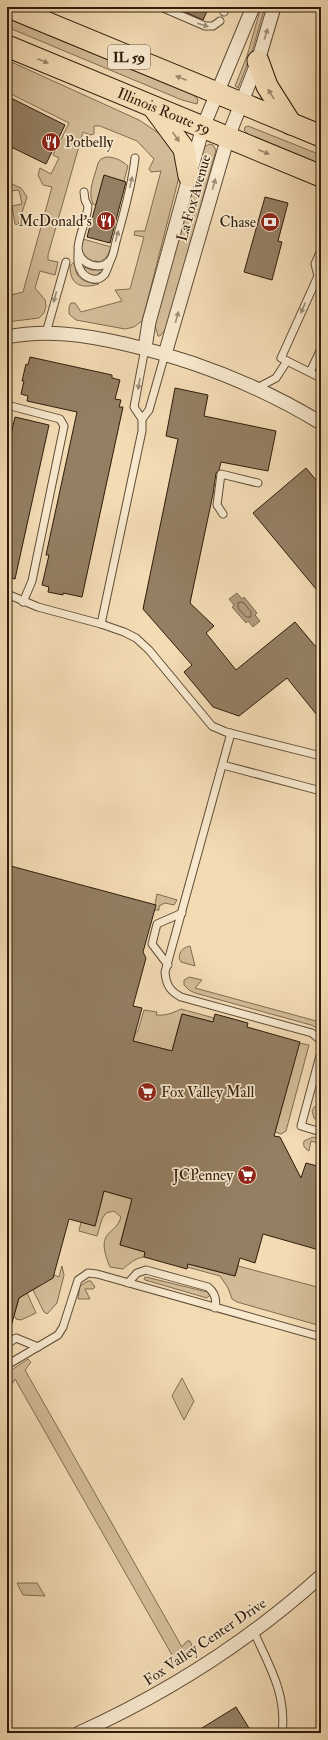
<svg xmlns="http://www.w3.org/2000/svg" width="328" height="1740" font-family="'IM FELL Double Pica',serif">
  <rect width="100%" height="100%" fill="#f3dbb4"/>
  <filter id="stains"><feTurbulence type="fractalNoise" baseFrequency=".005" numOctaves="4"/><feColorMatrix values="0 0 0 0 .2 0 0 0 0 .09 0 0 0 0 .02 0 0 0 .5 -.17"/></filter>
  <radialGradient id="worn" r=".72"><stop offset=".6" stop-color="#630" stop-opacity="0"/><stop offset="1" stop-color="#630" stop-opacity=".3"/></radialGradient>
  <g fill="#d2bb97" stroke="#806c51">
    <path d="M261 7H265L251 55 238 88 235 86 247 56Z"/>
    <path d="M7 18 193 95 198 99 197 104 182 100 7 27Z"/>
    <path d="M7 60 139 120 169 140 181 169 144 314 142 321 134 327 125 329 76 320 69 314V307L71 303H75L81 312 122 301 115 290 130 289 144 237 134 235 135 231H145L161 171 151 172 149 169 154 159 137 141 100 126H94V134L90 135 83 132 48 255V260L58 262 55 275 40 271 35 288 45 300 46 306 44 313 39 318 7 322V296L23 292 52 187 43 185 38 175 40 168 51 174 59 158 53 155 69 123 7 92Z"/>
    <path d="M248 126 321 155V165L249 135 244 130 245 127Z"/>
    <path d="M209 144 213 145 216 150 168 326 160 336H158L155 325 156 321 203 148Z"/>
    <path d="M106 157C115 157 121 160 128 166L124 181 104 176 96 205 93 204C87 191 95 176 98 163L101 159Z"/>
    <path d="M7 182 21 188 27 197 18 225 15 224 12 206 22 204 19 190 9 191Z"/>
    <path d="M83 239 111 247C108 255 107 258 100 262L94 261V263L84 258 81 249Z"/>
    <path d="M74 262C76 265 75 270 77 274 82 283 92 282 99 284 82 289 70 286 70 266Z"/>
    <path d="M84 267 92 270H104L101 274 100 272 96 277 87 275Z"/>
    <path d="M157 894 177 900 174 905 165 903 159 906V910H154Z"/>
    <path d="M190 946 195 966 181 962 179 958C180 951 182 948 190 946Z"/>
    <path d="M189 977 202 980 195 988 320 1022 321 1030 311 1025 195 993 189 990 184 985V980Z"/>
    <path d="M181 1009 214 1018 213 1022 182 1014 172 1051 133 1041 135 1033 138 1031 144 1010 157 1012 156 1015C165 1016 173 1013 181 1009Z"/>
    <path d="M299 1043 309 1045 286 1131 281 1134 275 1132Z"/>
    <path d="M318 1106 321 1114V1123L314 1118 312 1111 314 1107Z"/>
    <path d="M313 1137 321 1139V1144L311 1141 309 1151C304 1148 303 1146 304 1141Z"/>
    <path d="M104 1191 132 1199 120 1244 145 1252 144 1257C135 1258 129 1264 123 1269L110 1267C107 1260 101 1245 106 1237 111 1229 117 1229 121 1217L114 1211 106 1213 102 1219 97 1236 79 1231 81 1222 95 1226Z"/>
    <path d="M188 1264 235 1276 238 1266 321 1288V1326L237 1302 232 1299 228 1288 220 1276 187 1267Z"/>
    <path d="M62 1266 64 1275 57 1303 47 1314 44 1312 33 1290 54 1275 59 1277Z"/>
    <path d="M146 1277 207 1292 210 1295 207 1298 145 1280 144 1278Z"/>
    <path d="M88 1281H91L95 1287 93 1289H85L90 1299H78L80 1286Z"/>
    <path d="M27 1293 36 1313 21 1320 16 1319 14 1315 19 1298Z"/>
    <path d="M28 1359 31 1362 25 1370 182 1647 187 1641H190L192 1646 189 1656 172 1667 166 1665 172 1655 15 1379 10 1387H8L7 1373Z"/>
    <path d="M182 1378 194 1401 184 1420 172 1396Z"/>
    <path d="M17 1583H37L45 1596 23 1595Z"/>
  </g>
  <path fill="#b09a7b" stroke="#7c684e" d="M237 593 242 599 244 597 257 613 255 615 260 621 253 627 248 621 246 623 232 607 234 605 229 599Z"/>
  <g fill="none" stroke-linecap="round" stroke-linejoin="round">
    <path stroke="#6f5b43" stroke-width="1" d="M241 602 244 603 251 612V617H246L238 608V603Z"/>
  </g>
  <g fill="#947f63" stroke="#2e1c0b">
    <path d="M174 7H209L203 20Z"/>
    <path d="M7 96 65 125 46 164 7 145Z"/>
    <path d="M104 175 126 182 110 243 87 237Z"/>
    <path d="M265 197 288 203 278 241 282 242 272 280 244 272Z"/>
    <path d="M30 357 112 375V378L120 380 115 399 121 400 119 407H123L82 597 63 593V595L48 592 49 587 42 585 49 555H46L77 412 27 401 28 396 21 394 24 381H22L26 364 28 365Z"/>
    <path d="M175 388 208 395 204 416 276 431 268 471 221 462 219 470 216 473 213 494 190 603 214 626 206 633 236 670 295 622 321 653V720L287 678 239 716 213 707 184 672 192 665 143 609 178 439 166 436Z"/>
    <path d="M15 417 49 425 15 579 7 577V451Z"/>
    <path d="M306 468 321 486V595L253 513Z"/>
    <path d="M7 865 156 905 143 952 146 958 133 1006 142 1008 133 1041 172 1051 182 1014 213 1022 215 1014 248 1023 247 1027 300 1042 274 1136 280 1137 301 1178 306 1163 321 1167V1242L319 1250 263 1234 255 1263 240 1258 235 1276 188 1264 187 1269 144 1257 145 1252 120 1245 132 1199 104 1191 95 1226 69 1219 53 1278 19 1298 10 1330H7Z"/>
    <path d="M236 1707 252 1733H194Z"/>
  </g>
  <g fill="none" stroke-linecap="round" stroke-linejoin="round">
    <defs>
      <g id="lane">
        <path d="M161 7 205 26H213L220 21"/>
        <path d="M224 12 225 7"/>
        <path d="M84 192 85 200 88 206C87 220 79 234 78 248 78 264 101 273 111 259 114 254 115 244 117 238 124 212 132 186 135 158"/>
        <path d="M78 253C78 259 77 264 80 269 84 278 97 284 105 274 107 270 109 264 111 259"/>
        <path d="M318 276 315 264 321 250"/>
        <path d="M321 277 318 276 281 358 321 378"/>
        <path d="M46 333 66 262"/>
        <path d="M310 372 321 349"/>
        <path d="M257 388 276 378 287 361"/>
        <path d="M7 405 60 419 64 426 32 581 23 602"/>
        <path d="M142 419 149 410 165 354"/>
        <path d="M223 514 217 505 221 474 258 483"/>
        <path d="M7 594 38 607 101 624 124 632 136 638 149 650 212 726 226 732 321 756"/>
        <path d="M101 624 142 431V419L134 407 145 348"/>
        <path d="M231 733 165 972C166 985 170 991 181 997L312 1033 321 1041"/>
        <path d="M223 765 321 791"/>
        <path d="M168 965 152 944 157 924 182 913"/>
        <path d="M321 1052 301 1126 321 1132"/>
        <path d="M128 1283 137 1273 146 1270 208 1287C215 1293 217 1300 215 1308"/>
        <path d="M7 1344 16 1338 38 1347"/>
        <path d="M7 1365 58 1335 63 1327 78 1280 88 1273 97 1274 321 1337"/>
        <path d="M254 1632C269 1666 287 1694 282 1733"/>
      </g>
      <g id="street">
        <path d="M7 337C46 329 86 335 125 344 194 360 260 386 321 423"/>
        <path d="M145 348 149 322 203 127 253 7"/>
        <path d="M165 354 228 137 258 61 274 7"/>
        <path d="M79 1733C167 1693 249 1641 321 1576"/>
      </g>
      <g id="primary">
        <path d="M9 7 321 136"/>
        <path id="s1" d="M7 46 321 176"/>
        <path d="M258 61 267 86 291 124"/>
        <path d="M153 107 184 149 189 176"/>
      </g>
    </defs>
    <use href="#lane" stroke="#5f4c35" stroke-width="9"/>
    <use href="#street" stroke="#5f4c35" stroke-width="15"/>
    <use href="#primary" stroke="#2e1c0b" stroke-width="23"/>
    <use href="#lane" stroke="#f7e8ce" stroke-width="7"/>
    <use href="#street" stroke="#f7e8ce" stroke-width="13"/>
    <use href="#primary" stroke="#f3dbb4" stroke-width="21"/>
  </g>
  <defs><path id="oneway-solid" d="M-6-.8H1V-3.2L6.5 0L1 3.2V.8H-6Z"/></defs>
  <g fill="#9d8c76">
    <use href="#oneway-solid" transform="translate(203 25) rotate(17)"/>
    <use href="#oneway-solid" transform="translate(266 34) rotate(-73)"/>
    <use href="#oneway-solid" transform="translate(131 182) rotate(-77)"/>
    <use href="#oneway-solid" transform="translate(214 184) rotate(-74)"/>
    <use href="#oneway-solid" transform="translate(117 236) rotate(-74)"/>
    <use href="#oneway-solid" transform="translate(55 297) rotate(105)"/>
    <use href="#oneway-solid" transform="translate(303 308) rotate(114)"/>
    <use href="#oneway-solid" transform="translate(177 317) rotate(-74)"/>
    <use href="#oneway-solid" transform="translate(139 384) rotate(100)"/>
  </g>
  <g fill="#9a8568">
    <use href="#oneway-solid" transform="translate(43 61) rotate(22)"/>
    <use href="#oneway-solid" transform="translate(181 78) rotate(-158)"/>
    <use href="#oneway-solid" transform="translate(271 94) rotate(-122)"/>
    <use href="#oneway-solid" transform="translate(176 137) rotate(55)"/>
    <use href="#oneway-solid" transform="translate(264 152) rotate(22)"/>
  </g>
  <defs>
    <symbol id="restaurant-disc" viewBox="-11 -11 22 22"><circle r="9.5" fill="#8f2418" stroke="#f7e8ce"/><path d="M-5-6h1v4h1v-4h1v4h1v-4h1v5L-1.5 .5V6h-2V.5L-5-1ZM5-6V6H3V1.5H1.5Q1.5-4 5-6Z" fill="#fff"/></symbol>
    <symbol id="bank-disc" viewBox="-11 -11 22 22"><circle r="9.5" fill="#8f2418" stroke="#f7e8ce"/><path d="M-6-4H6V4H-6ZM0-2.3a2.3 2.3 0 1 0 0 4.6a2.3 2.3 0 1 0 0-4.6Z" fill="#fff"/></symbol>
    <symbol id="supermarket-disc" viewBox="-11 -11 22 22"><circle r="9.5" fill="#8f2418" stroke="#f7e8ce"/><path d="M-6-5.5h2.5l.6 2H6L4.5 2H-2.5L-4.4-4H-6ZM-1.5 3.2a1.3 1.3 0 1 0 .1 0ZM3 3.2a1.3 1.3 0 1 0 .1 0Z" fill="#fff"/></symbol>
  </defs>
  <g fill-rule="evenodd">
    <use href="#restaurant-disc" x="40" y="131" width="22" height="22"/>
    <use href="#restaurant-disc" x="95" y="210" width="22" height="22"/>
    <use href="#bank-disc" x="259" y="211" width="22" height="22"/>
    <use href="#supermarket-disc" x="136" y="1081" width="22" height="22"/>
    <use href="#supermarket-disc" x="236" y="1164" width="22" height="22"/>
  </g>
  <g text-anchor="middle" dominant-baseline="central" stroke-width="3.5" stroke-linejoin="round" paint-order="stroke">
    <rect fill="#f7e8ce" stroke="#6a5946" stroke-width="1" x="108" y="45" width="42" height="24" rx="3"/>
    <g font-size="14" font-weight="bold" fill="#2e1c0b">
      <text x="129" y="57">IL 59</text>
    </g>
    <g font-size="15" fill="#2e1c0b" stroke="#f7e8ce">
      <text stroke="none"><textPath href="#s1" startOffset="170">Illinois Route 59</textPath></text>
      <text transform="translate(194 198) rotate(-74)">La Fox Avenue</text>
      <text transform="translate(205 1642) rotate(-34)">Fox Valley Center Drive</text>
    </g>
    <g font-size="15" fill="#2e1c0b" stroke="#f7e8ce" text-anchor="end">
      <text x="65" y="142" text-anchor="start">Potbelly</text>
      <text x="92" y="221">McDonald's</text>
      <text x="256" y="222">Chase</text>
      <text x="161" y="1092" text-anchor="start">Fox Valley Mall</text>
      <text x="233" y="1175">JCPenney</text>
    </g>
  </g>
  <rect width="328" height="1740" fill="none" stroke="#f3dbb4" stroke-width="24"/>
  <rect x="8" y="8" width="312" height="1724" fill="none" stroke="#2e1c0b" stroke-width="2"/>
  <rect x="12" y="12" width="304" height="1716" fill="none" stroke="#2e1c0b"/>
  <rect width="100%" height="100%" filter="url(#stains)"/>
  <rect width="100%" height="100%" fill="url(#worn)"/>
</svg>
